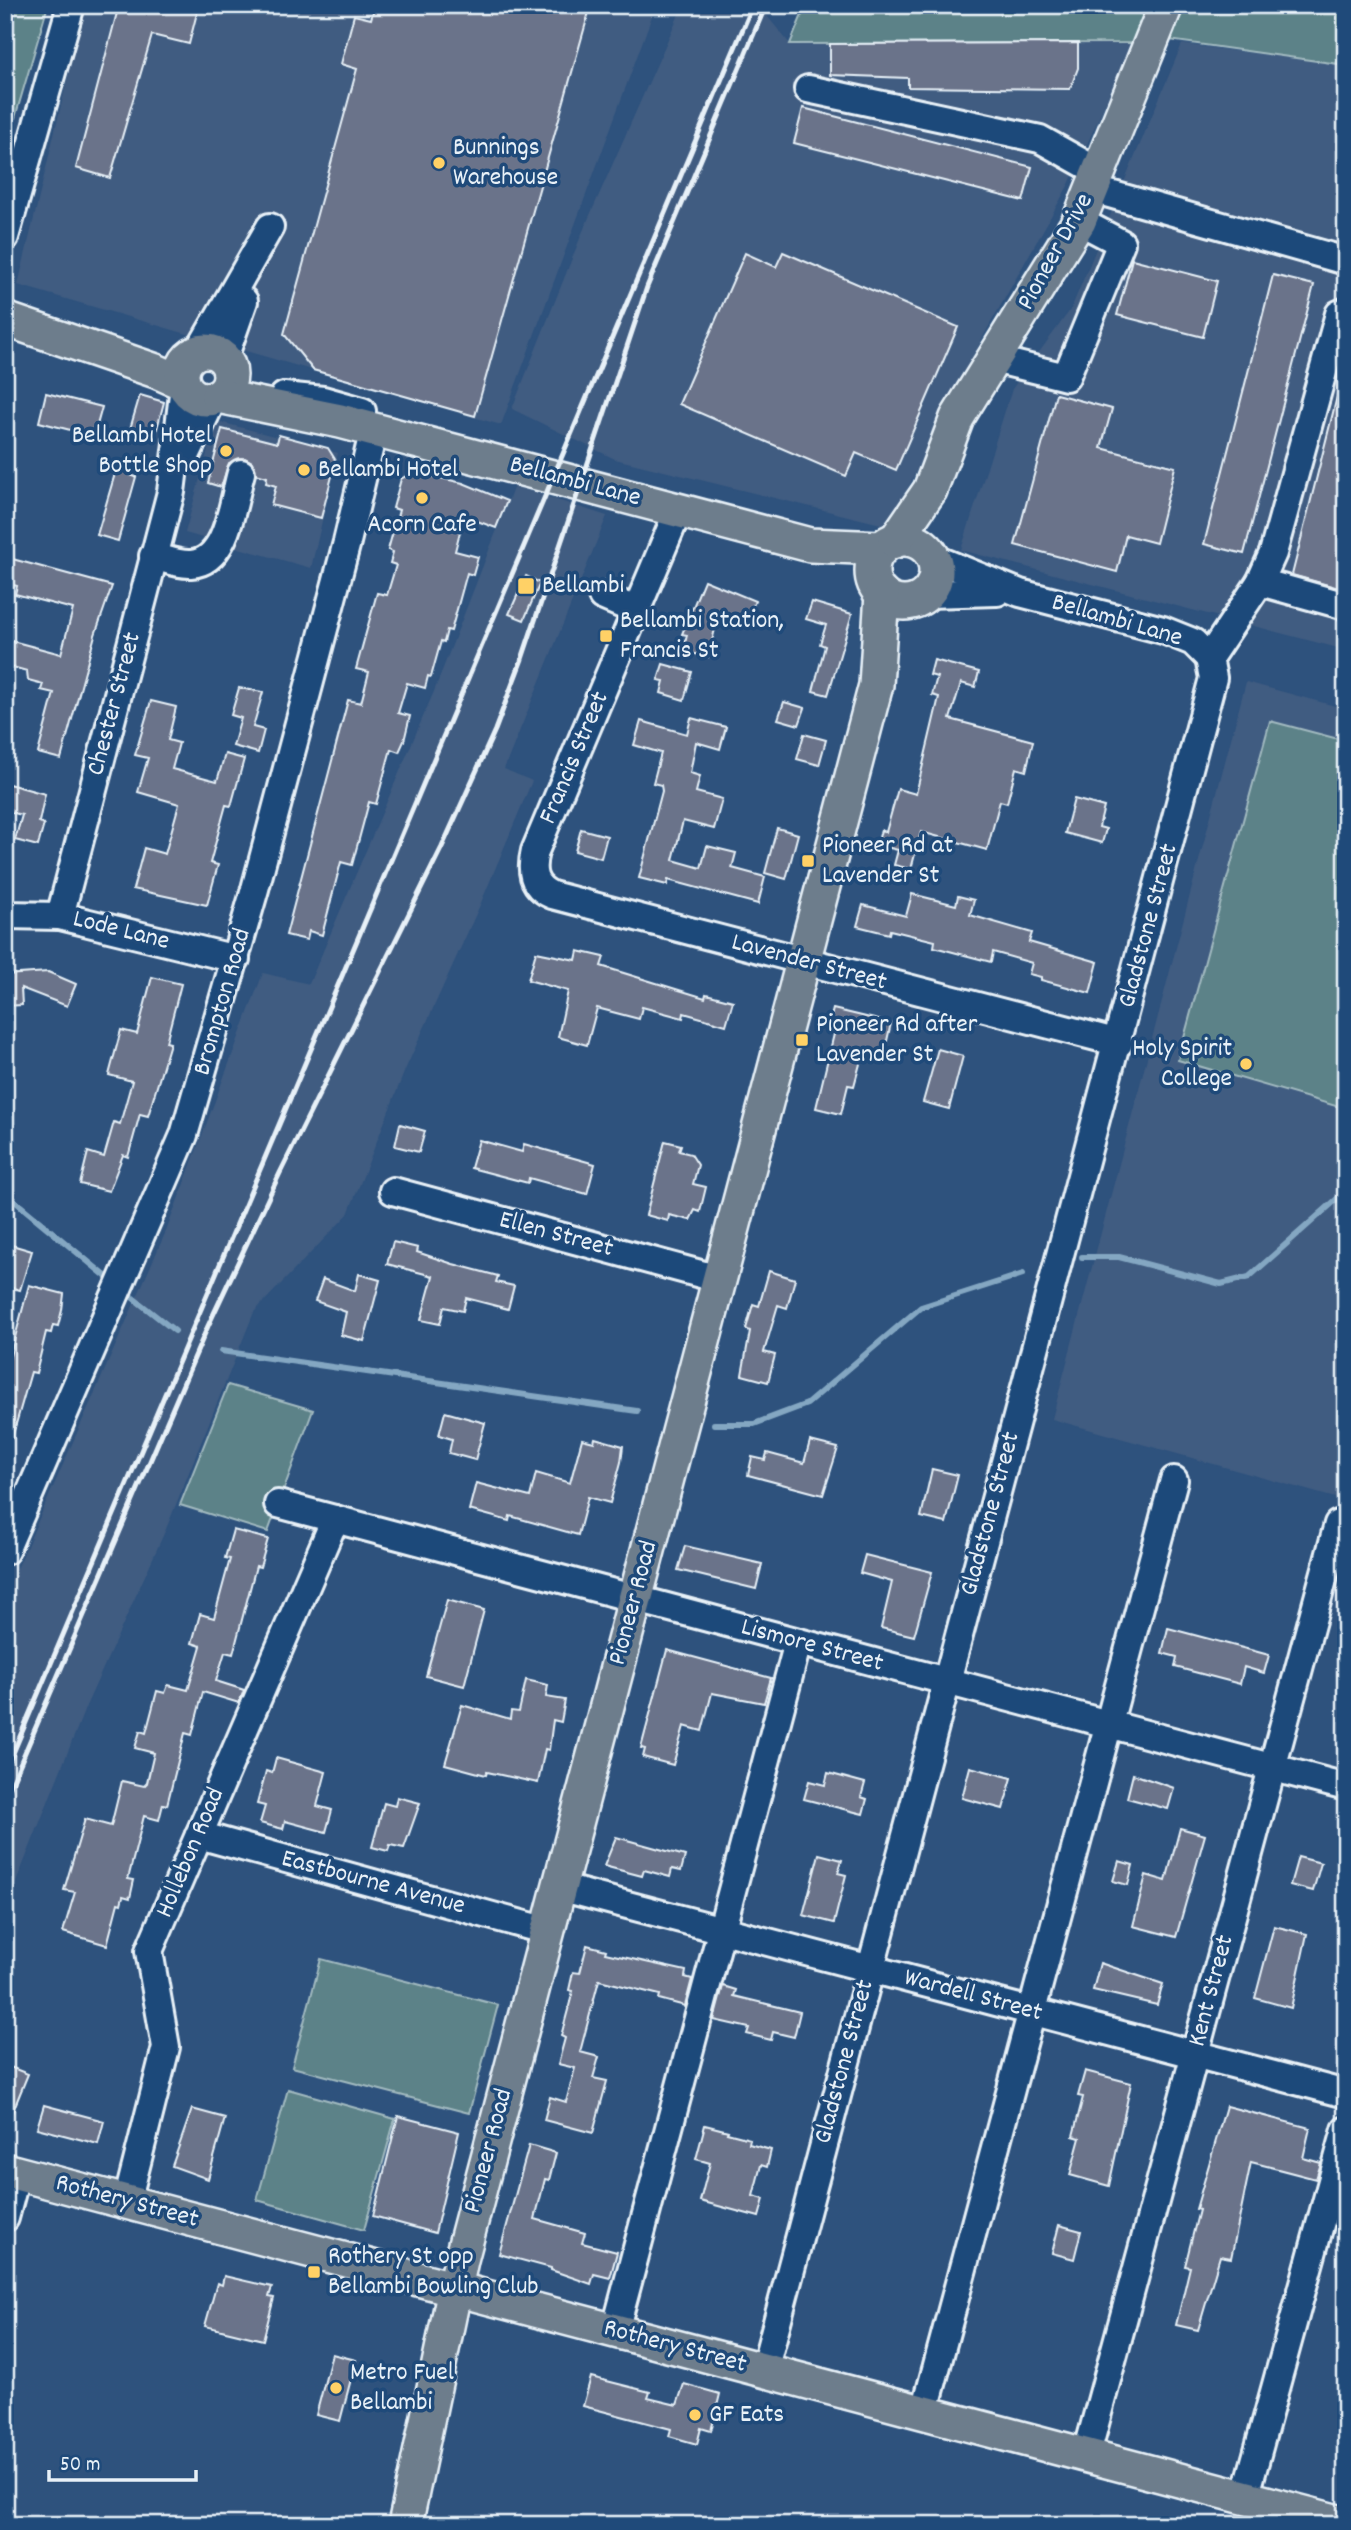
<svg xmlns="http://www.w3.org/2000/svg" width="1351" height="2530" font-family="Dekko,sans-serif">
  <rect width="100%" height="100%" fill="#2e527d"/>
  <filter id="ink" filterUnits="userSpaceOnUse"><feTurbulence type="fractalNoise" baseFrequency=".0143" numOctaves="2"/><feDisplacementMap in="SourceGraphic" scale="14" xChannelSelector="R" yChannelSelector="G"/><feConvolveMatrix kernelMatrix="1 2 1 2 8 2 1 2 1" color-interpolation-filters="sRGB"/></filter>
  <g filter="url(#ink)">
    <g fill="#405c81">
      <path d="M85 5H656L501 425 18 285Z"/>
      <path d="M695 5H758L790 44 1133 43 1069 184 983 337 889 526 615 459 512 409 583 231 680 12Z"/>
      <path d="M1182 44 1346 65V650L961 550 1012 389 1071 309Z"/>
      <path d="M216 421 338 453 311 568 185 533Z"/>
      <path d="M514 486 607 516 504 769 532 781 480 905 405 1070 348 1214 254 1312 166 1529 86 1706 5 1910V1596L167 1229 263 973 309 984 435 689Z"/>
      <path d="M1246 682 1346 709V1501L1052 1419Z"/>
    </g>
    <g fill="#5c8288" stroke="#a2bac0" stroke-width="2">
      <path d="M7 5H48L5 152V8Z"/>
      <path d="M806 5H1148L1133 43 790 44Z"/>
      <path d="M1184 5H1346V65L1169 40Z"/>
      <path d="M1270 721 1346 741V1109L1178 1060Z"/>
      <path d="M228 1385 313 1410 268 1532 180 1505Z"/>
      <path d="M321 1959 498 2005 469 2113 292 2067Z"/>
      <path d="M288 2089 395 2119 364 2230 257 2200Z"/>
    </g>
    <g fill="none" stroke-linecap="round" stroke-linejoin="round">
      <g stroke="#84a7c2" stroke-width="6">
        <path d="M1327 5 1346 7"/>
        <path d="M5 1193 114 1283"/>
        <path d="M1082 1257H1119L1221 1284 1249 1277 1346 1191"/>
        <path d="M123 1290 175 1331"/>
        <path d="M221 1351 637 1411"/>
        <path d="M714 1424H754L807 1404 921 1307 1023 1274"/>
      </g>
    </g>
    <g fill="#6a738a" stroke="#e8f1f8" stroke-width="2">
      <path d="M119 5H199L189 44 152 35 110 178 76 168Z"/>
      <path d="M375 5H591L475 416 313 370 284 334 357 69 341 64 354 15 371 19Z"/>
      <path d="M1078 43V68L1070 89 908 87V78L830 75V44Z"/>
      <path d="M803 108 1032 167 1023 201 794 143Z"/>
      <path d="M783 252 958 327 896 470 856 453 846 476 679 404 745 253 776 267Z"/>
      <path d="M1132 259 1217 281 1203 337 1117 315Z"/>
      <path d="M1273 275 1314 285 1244 554 1204 544Z"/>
      <path d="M1340 385 1346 386V590L1292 575Z"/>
      <path d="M46 393 102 407 94 436 39 422Z"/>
      <path d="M1056 394 1112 409 1101 448 1175 467 1156 543 1126 535 1117 572 1015 545Z"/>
      <path d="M140 395 164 402 155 436 130 429Z"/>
      <path d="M222 429 277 443 279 435 328 448 336 461 321 518 271 505 276 486 266 483 267 477 256 474 252 462 245 458 229 463 221 487 208 483Z"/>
      <path d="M119 460 133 464 130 475 136 477 118 541 97 535Z"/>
      <path d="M413 472 463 483 507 501 496 528 464 516 455 551 478 557 473 575 467 573 451 631 447 630 444 642 441 641 431 677 428 676 425 688 407 683 398 713 410 716 404 741 399 752 391 749 376 804 369 802 352 865 341 862 322 935 309 931 307 940 286 935 348 700 361 703 369 672 356 669 377 593 387 595 396 565 390 563 393 552 388 550 399 510 393 508 401 479Z"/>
      <path d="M5 557 112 586 95 635 61 759 38 753 54 693 41 690 43 684 28 680 27 671 5 665V645L10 647 12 641 61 654 73 609 15 594 17 586 5 583Z"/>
      <path d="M526 576 540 583 524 620 509 614Z"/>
      <path d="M704 580 755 601 744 627 718 617 708 657 683 651 687 635 682 634Z"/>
      <path d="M812 602 852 614 828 695 813 691 825 646 820 644 826 625 806 619Z"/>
      <path d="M934 660 979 672 975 687 961 683 950 719 1033 741 1026 771 1016 768 1007 803 1000 801 987 850 921 832 911 869 894 865 898 850 877 845 881 830 886 832 898 789 916 794 939 697 932 695 937 677 930 675Z"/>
      <path d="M663 664 692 672 684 700 661 693 664 681 658 680Z"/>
      <path d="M239 688 263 692 253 727 264 730 258 753 233 746 241 718 231 715Z"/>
      <path d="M151 701 176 707 168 740 179 743 172 769 217 781 225 754 244 759 231 806 226 805 210 863 218 865 207 905 133 889 144 848 165 854 179 804 138 792 148 758 135 755Z"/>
      <path d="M784 702 805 708 799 725 778 719Z"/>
      <path d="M691 718 726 727 720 749 696 742 690 773 700 776 696 792 722 799 714 829 683 821 673 860 701 868 707 846 736 853 732 868 765 877 758 904 668 880 667 885 639 878 662 791 661 785 653 783 661 753 634 745 641 721 687 734Z"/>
      <path d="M804 734 826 740 819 765 797 759Z"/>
      <path d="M5 783 45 794 39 822 44 824 38 846 15 840 22 815 5 811Z"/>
      <path d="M1074 799 1104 807 1099 827 1106 829 1102 843 1065 833Z"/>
      <path d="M777 828 798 834 786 879 765 873Z"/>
      <path d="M581 829 607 836 601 858 575 851Z"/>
      <path d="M912 894 956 905 958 896 974 900 970 915 1032 933 1029 942 1098 962 1090 993 1041 980V977L1029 974 1032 963 993 952 991 962 934 947 935 941 890 930 889 934 857 926 863 905 906 916Z"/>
      <path d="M578 951 604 957 601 966 705 998 706 994 733 1001 726 1025 684 1013 683 1018 642 1007 639 1019 597 1008 587 1045 558 1037 568 991 528 980 536 952 576 960Z"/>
      <path d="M48 972 76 984 67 1006 21 988 22 1005 5 1006V975Z"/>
      <path d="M152 977 181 984 166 1042 170 1043 148 1116 140 1114 128 1157 123 1155 109 1191 80 1184 88 1152 104 1157 114 1122 120 1124 132 1081 109 1075 121 1030 137 1034Z"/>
      <path d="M833 1009 891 1023 884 1054 864 1049 854 1086 848 1085 841 1114 816 1108 835 1030 828 1028Z"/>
      <path d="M938 1049 963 1056 949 1109 923 1102Z"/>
      <path d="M400 1124 425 1131 419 1152 395 1146Z"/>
      <path d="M479 1140 522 1152 524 1144 595 1164 587 1194 529 1178 528 1183 471 1168Z"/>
      <path d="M665 1141 681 1145 679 1151 691 1154 698 1165 693 1184 706 1187 700 1212 695 1210 690 1220 669 1215 668 1221 646 1215Z"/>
      <path d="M393 1242 418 1248 417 1252 453 1264 498 1276 496 1282 514 1286 508 1309 466 1298 463 1311 444 1307 440 1324 421 1320 433 1276 387 1264Z"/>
      <path d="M5 1243 32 1251 20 1290 6 1286 10 1271 5 1269Z"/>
      <path d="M769 1271 795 1279 787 1308 778 1305 764 1352 775 1355 768 1382 742 1375 750 1331 746 1329 753 1304 759 1306Z"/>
      <path d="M359 1274 380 1280 364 1341 341 1335 346 1312 315 1301 323 1279 355 1291Z"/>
      <path d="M29 1285 64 1294 62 1310 58 1326 53 1325 51 1333 46 1332 36 1373 31 1372 12 1438 5 1437V1375Z"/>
      <path d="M445 1412 485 1423 475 1460 449 1453 452 1439 439 1435Z"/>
      <path d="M595 1438 623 1446 621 1462 610 1503 588 1497 578 1535 510 1516 509 1521 469 1510 476 1483 530 1497 536 1473 570 1483 582 1439 594 1442Z"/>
      <path d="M810 1441 838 1448 823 1495 748 1475 752 1457 765 1460 767 1453 804 1463Z"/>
      <path d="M932 1469 958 1475 946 1523 921 1517Z"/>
      <path d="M233 1530 268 1539 260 1567 256 1566 233 1654 225 1652 216 1681 244 1690 239 1703 203 1692 192 1735 185 1733 167 1805 163 1804 159 1820 144 1816 128 1879 134 1880 130 1898 123 1896 121 1904 118 1903 107 1945 63 1932 75 1892 64 1890 85 1819 111 1826 122 1781 144 1786 147 1783 154 1753 135 1748 140 1731 146 1733 157 1691 165 1693 168 1685 188 1690 201 1646 192 1643 200 1614 214 1618 230 1559 225 1558Z"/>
      <path d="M685 1546 762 1564 756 1589 678 1570Z"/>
      <path d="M865 1555 932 1572 914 1636 881 1628 892 1582 860 1573Z"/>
      <path d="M447 1600 484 1610 464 1686 426 1676Z"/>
      <path d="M1168 1628 1269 1655 1264 1673 1244 1667 1240 1684 1175 1667 1177 1657 1162 1653Z"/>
      <path d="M667 1650 771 1678 764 1703 712 1693 702 1731 684 1726 673 1765 643 1757 645 1749 641 1748Z"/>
      <path d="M526 1680 548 1685 546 1697 565 1700 561 1722 553 1720 549 1750 545 1749 538 1783 487 1772 486 1775 445 1764 462 1705 510 1719 511 1711 519 1712Z"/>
      <path d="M276 1758 326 1772 317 1806 332 1810 326 1832 285 1821 283 1829 260 1823 265 1806 257 1804 266 1771 272 1773Z"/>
      <path d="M970 1767 1012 1778 1003 1809 962 1798Z"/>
      <path d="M828 1773 865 1783 861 1797 867 1799 863 1814 804 1799 809 1781 825 1785Z"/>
      <path d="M1133 1774 1174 1788 1168 1809 1127 1798Z"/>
      <path d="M397 1797 420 1803 404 1848 390 1845 388 1851 372 1847 384 1803 395 1806Z"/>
      <path d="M1180 1828 1205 1835 1176 1937 1133 1926 1146 1875 1166 1881Z"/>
      <path d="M616 1837 685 1856 681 1871 672 1869 670 1877 644 1870 642 1876 604 1866Z"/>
      <path d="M819 1854 842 1860 838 1873 846 1875 834 1923 803 1915Z"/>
      <path d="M1298 1857 1321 1863 1313 1891 1290 1885Z"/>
      <path d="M1119 1861 1133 1865 1128 1885 1113 1881Z"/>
      <path d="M1274 1926 1307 1934 1291 2008 1255 1998Z"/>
      <path d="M587 1945 606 1950 605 1953 686 1971 685 1977 692 1979 685 2006 659 1999 660 1995 599 1980 580 2052 599 2057 593 2078 607 2081 593 2133 544 2120 550 2097 566 2102 575 2068 558 2064 565 2038 561 2036 573 1991 569 1990 573 1972 580 1973Z"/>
      <path d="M1100 1963 1163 1984 1157 2005 1093 1990Z"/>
      <path d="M723 1986 736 1990 734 1996 800 2012 794 2037 773 2032 771 2040 747 2034 749 2028 714 2020Z"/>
      <path d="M5 2065 28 2074 6 2128H5Z"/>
      <path d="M1085 2071 1131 2083 1109 2186 1070 2175 1080 2138 1073 2136 1083 2097 1078 2096Z"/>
      <path d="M44 2105 104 2121 98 2144 37 2128Z"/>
      <path d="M1226 2106 1310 2128 1303 2158 1321 2163 1316 2179 1251 2162 1231 2258 1220 2256 1198 2330 1176 2325 1190 2267 1185 2266 1199 2210 1196 2209Z"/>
      <path d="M192 2109 225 2118 208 2179 172 2166Z"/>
      <path d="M398 2116 459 2132 435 2233 373 2216Z"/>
      <path d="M705 2125 728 2131 727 2133 750 2139 749 2144 771 2150 767 2167 761 2165 753 2196 764 2199 759 2217 700 2201 710 2163 696 2159Z"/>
      <path d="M529 2145 556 2153 549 2180 545 2179 535 2219 585 2233 582 2243 617 2252 610 2278 594 2274 591 2284 551 2270V2268L499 2254Z"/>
      <path d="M1059 2225 1081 2231 1074 2259 1052 2253Z"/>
      <path d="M224 2276 272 2287 269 2297 274 2298 263 2340 205 2326 217 2283 222 2285Z"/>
      <path d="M332 2354 356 2360 340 2421 316 2415Z"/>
      <path d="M591 2377 650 2392 648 2398 677 2405 684 2384 720 2394 711 2431 701 2428 697 2444 669 2436 671 2429 583 2406Z"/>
    </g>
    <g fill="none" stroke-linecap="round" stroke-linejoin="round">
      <defs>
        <g id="minor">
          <path d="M808 89 1040 139 1099 172"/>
          <path d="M1092 189 1346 261"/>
          <path d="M5 237 71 5"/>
          <path d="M199 351 270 227"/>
          <path d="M224 358 244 301"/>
          <path d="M993 359 1066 377 1121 243 1079 221"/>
          <path d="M284 396 323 400 362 411"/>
          <path d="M185 458 213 399"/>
          <path d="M679 509 535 851C530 871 532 886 552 895L1119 1043"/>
          <path d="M153 556C165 559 179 565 191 564 228 562 233 500 241 473"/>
          <path d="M934 558 1020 593 1163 630 1193 642 1209 658"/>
          <path d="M1260 582 1346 606"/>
          <path d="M927 594 997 592"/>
          <path d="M602 596 637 611"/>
          <path d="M1209 658 1260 582 1273 553 1339 314 1346 311"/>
          <path d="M5 915 60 916 236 959"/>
          <path d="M60 916 171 492 184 386"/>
          <path d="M393 1191 719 1279"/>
          <path d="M278 1504 1346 1787"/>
          <path d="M5 1551 184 1135 255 889 347 542 374 429"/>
          <path d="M199 1835 547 1931"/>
          <path d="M559 1887 1346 2094"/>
          <path d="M127 2202 166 2047 149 1951 335 1519"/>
          <path d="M5 2218 17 2173"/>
          <path d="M615 2331 798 1642"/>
          <path d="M764 2371 1213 678 1209 658"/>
          <path d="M924 2414 1174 1480"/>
          <path d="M1086 2457 1338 1524"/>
          <path d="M1245 2498 1346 2130"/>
        </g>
        <g id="major">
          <path d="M5 319 156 371 183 383"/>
          <circle cx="206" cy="375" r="24"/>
          <path d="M218 396 340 421 810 545 882 548"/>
          <circle cx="904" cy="571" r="32"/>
          <path d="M895 541 930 490 957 418 1079 221 1166 5"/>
          <path d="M5 2170 1346 2524"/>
          <path d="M405 2525 461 2260 876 685 882 594"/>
        </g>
      </defs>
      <use href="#minor" stroke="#e8f1f8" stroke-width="32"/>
      <use href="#major" stroke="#e8f1f8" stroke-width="38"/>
      <use href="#minor" stroke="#1f4a7a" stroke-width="26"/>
      <use href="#major" stroke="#6d7d8c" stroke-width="33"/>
      <g stroke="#e8f1f8" stroke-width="5">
        <path d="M5 1772 753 5"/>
        <path d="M5 1799 208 1326 280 1173 442 847 495 730 522 659 647 287 766 5"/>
      </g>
    </g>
  </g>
  <g fill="#ffd166" stroke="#1f4a7a" stroke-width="2.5">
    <circle cx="439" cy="163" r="7"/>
    <circle cx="226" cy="451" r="7"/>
    <circle cx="304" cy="470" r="7"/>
    <circle cx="422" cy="498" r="7"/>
    <rect x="517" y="577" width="18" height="18" rx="3.5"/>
    <rect x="599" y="629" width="14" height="14" rx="3.5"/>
    <rect x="801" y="854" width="14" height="14" rx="3.5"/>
    <rect x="795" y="1033" width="14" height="14" rx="3.5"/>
    <circle cx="1246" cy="1064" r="7"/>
    <rect x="307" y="2265" width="14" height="14" rx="3.5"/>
    <circle cx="336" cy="2388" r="7"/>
    <circle cx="695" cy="2415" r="7"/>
  </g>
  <g text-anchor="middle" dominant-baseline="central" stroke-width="7" stroke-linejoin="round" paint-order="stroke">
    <g font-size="26" fill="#e8f1f8" stroke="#1f4a7a" text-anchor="start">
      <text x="453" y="148">Bunnings<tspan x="453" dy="30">Warehouse</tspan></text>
      <text x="212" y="436" text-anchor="end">Bellambi Hotel<tspan x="212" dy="30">Bottle Shop</tspan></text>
      <text x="318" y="470">Bellambi Hotel</text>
      <text x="422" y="525" text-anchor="middle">Acorn Cafe</text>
      <text x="542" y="586">Bellambi</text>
      <text x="620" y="621">Bellambi Station,<tspan x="620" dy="30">Francis St</tspan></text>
      <text x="822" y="846">Pioneer Rd at<tspan x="822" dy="30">Lavender St</tspan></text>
      <text x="816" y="1025">Pioneer Rd after<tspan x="816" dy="30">Lavender St</tspan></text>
      <text x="1232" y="1049" text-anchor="end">Holy Spirit<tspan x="1232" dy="30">College</tspan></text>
      <text x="328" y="2257">Rothery St opp<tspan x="328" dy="30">Bellambi Bowling Club</tspan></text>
      <text x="350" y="2373">Metro Fuel<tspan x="350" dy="30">Bellambi</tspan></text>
      <text x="709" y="2415">GF Eats</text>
    </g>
    <g font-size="26" fill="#e8f1f8" stroke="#1f4a7a">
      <text transform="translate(1056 252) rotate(-61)">Pioneer Drive</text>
      <text transform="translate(575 482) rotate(15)">Bellambi Lane</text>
      <text transform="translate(1117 621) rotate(16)">Bellambi Lane</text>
      <text transform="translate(115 704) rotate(-75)">Chester Street</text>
      <text transform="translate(575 758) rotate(-67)">Francis Street</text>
      <text transform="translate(1149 926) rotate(-75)">Gladstone Street</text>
      <text transform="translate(121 931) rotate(14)">Lode Lane</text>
      <text transform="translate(809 963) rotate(15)">Lavender Street</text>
      <text transform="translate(223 1002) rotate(-74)">Brompton Road</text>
      <text transform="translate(556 1235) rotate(15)">Ellen Street</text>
      <text transform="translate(991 1514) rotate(-75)">Gladstone Street</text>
      <text transform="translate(634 1603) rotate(-75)">Pioneer Road</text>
      <text transform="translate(812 1646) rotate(15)">Lismore Street</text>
      <text transform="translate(191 1853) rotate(-67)">Hollebon Road</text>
      <text transform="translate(373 1883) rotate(15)">Eastbourne Avenue</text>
      <text transform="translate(1212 1991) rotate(-75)">Kent Street</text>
      <text transform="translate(973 1996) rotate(15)">Wardell Street</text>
      <text transform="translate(845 2062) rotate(-75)">Gladstone Street</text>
      <text transform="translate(489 2151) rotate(-75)">Pioneer Road</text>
      <text transform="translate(127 2202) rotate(15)">Rothery Street</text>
      <text transform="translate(675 2347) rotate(15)">Rothery Street</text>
    </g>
  </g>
  <rect width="1351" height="2530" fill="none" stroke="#1f4a7a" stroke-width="28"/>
  <rect x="14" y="14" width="1323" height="2502" fill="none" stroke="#e8f1f8" stroke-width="2.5" filter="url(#ink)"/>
  <path d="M49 2470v10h147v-10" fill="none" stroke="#e8f1f8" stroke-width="3.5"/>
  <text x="60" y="2470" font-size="21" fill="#e8f1f8" stroke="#1f4a7a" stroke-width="5" paint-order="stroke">50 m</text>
</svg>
